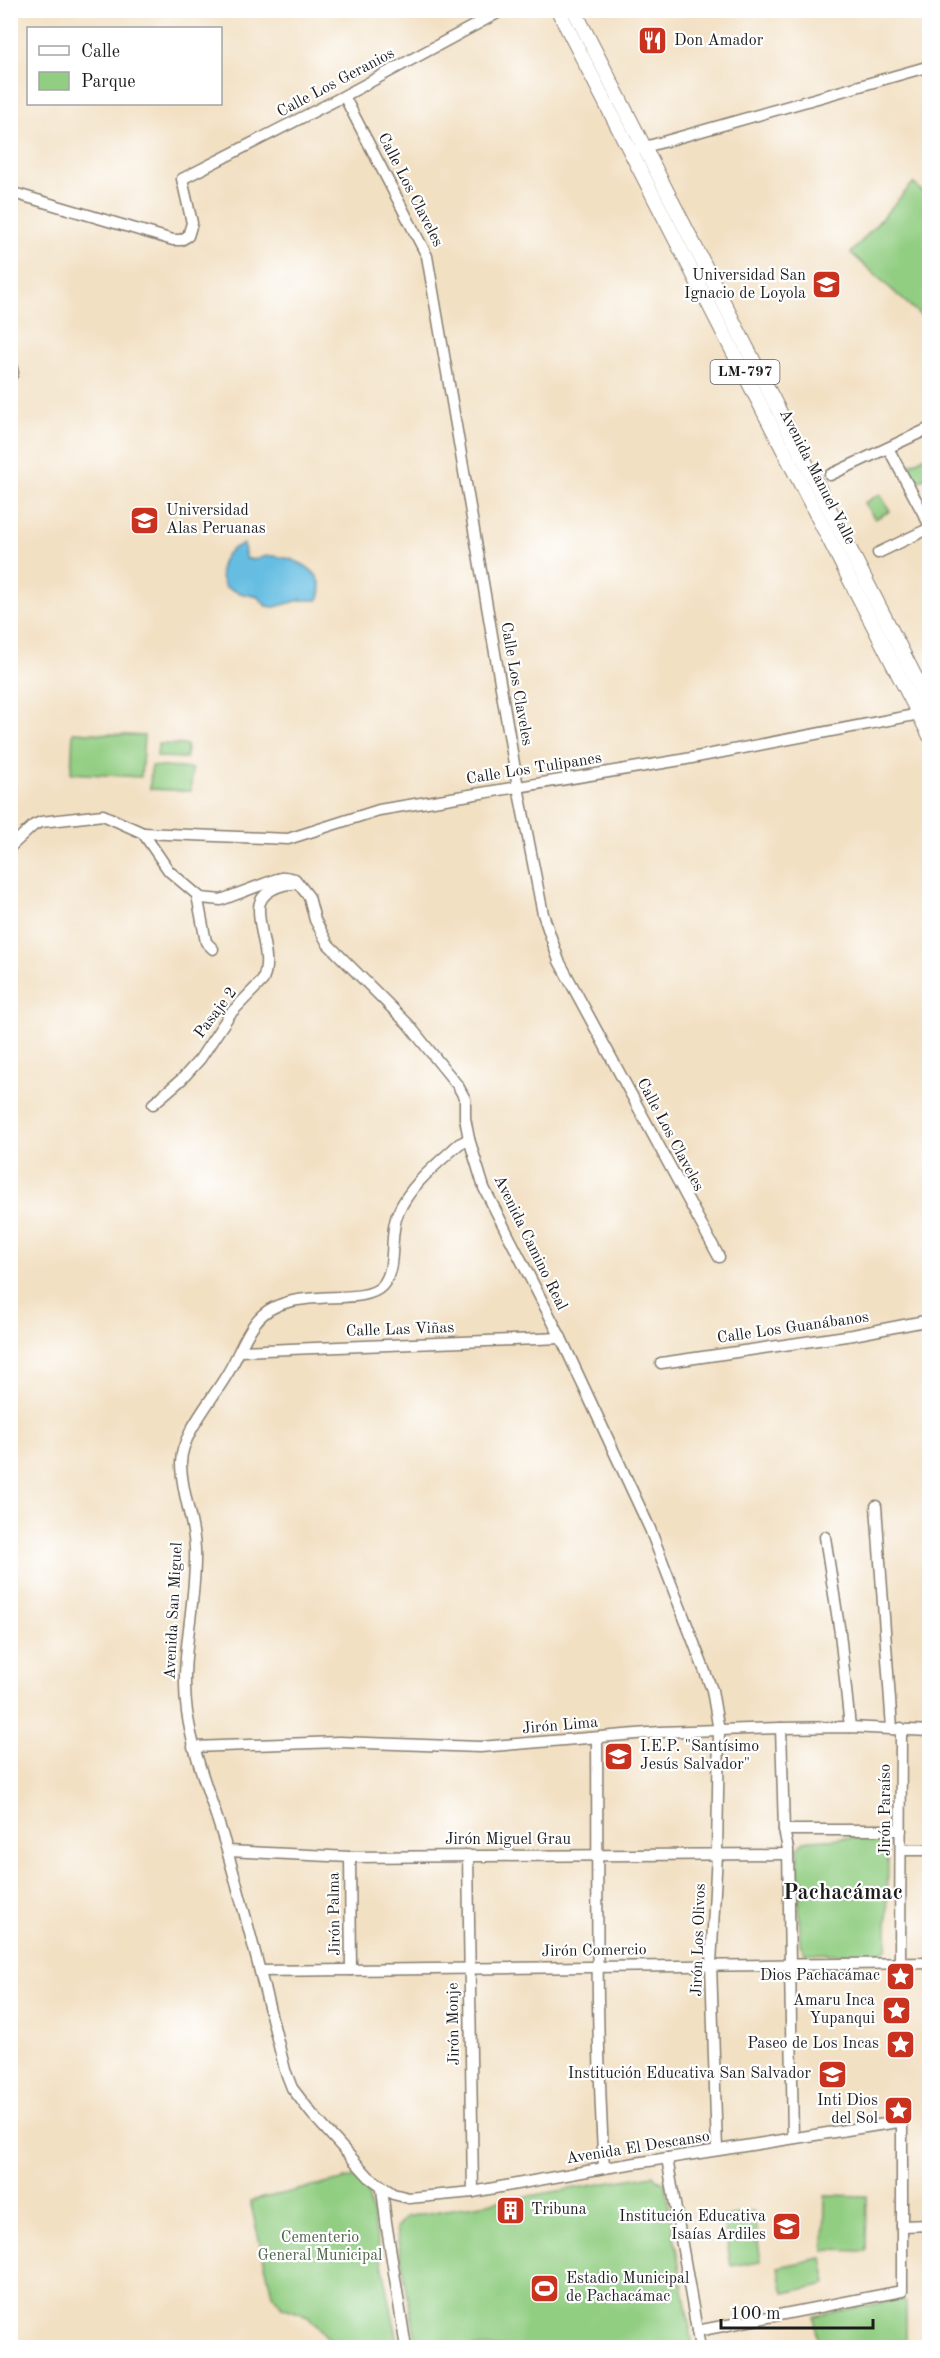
<svg xmlns="http://www.w3.org/2000/svg" width="940" height="2358" font-family="'Old Standard TT',serif">
  <rect width="100%" height="100%" fill="#fff"/>
  <filter id="ink" filterUnits="userSpaceOnUse"><feTurbulence type="fractalNoise" baseFrequency=".0167" numOctaves="2"/><feDisplacementMap in="SourceGraphic" scale="12" xChannelSelector="R" yChannelSelector="G"/><feConvolveMatrix kernelMatrix="1 2 1 2 8 2 1 2 1" color-interpolation-filters="sRGB"/></filter>
  <filter id="wash" filterUnits="userSpaceOnUse"><feTurbulence type="fractalNoise" baseFrequency=".008" numOctaves="4" result="noise"/><feDisplacementMap in="SourceGraphic" scale="24" xChannelSelector="R" yChannelSelector="G"/><feGaussianBlur stdDeviation="1.35" result="paint"/><feColorMatrix in="noise" values="0 0 0 0 0 0 0 0 0 0 0 0 0 0 0 0 0 1.4 0 .05"/><feComposite in="paint" operator="in"/></filter>
  <g filter="url(#wash)">
    <rect width="100%" height="100%" fill="#f2e0c3"/>
    <g fill="#92ce82" stroke="#57754f" stroke-width="1.5">
      <path d="M913 183 929 197V323L851 253Z"/>
      <path d="M928 455 929 475 918 482 909 465Z"/>
      <path d="M880 494 890 511 875 519 864 503Z"/>
      <path d="M73 732 144 736 141 777 71 773Z"/>
      <path d="M158 744 187 745 186 758 157 757Z"/>
      <path d="M151 766 192 769 191 791 150 789Z"/>
      <path d="M875 1836 884 1838 888 1845 887 1948 882 1952 875 1955 805 1953 800 1944 798 1848 804 1841 810 1840Z"/>
      <path d="M653 2175 657 2180 665 2183 693 2347H417L396 2229 405 2217Z"/>
      <path d="M355 2177 366 2183 399 2347H336L308 2316 282 2307 272 2294 250 2201Z"/>
      <path d="M825 2195 867 2196 866 2251 824 2250Z"/>
      <path d="M753 2211 761 2261 731 2266 723 2217Z"/>
      <path d="M822 2258 827 2284 784 2293 778 2267Z"/>
      <path d="M901 2299 906 2303V2347H819L814 2316Z"/>
    </g>
    <path fill="#65bde2" stroke="#406c7f" stroke-width="1.5" d="M244 544 245 558C254 562 259 557 268 556 290 555 329 570 319 598L317 600H300L275 607 266 606 258 597 240 593 225 587C215 569 223 549 244 544Z"/>
  </g>
  <g filter="url(#ink)">
    <g fill="none" stroke-linecap="round" stroke-linejoin="round">
      <defs>
        <g id="minor">
          <path d="M344 96 427 256 518 787 543 914 559 961 719 1257"/>
          <path d="M638 149 930 66"/>
          <path d="M10 192 173 240H181L188 236 192 223 182 179 344 96 503 10"/>
          <path d="M10 359 13 373 10 378"/>
          <path d="M888 448 930 526"/>
          <path d="M830 475 930 428"/>
          <path d="M878 553 930 528"/>
          <path d="M143 833 288 839 379 810 681 760 930 712"/>
          <path d="M10 847 34 825 41 822 103 815 143 833 169 871 201 898 221 900 277 879 285 877 295 879 309 897 315 920 328 944 408 1024 458 1086 465 1099V1118L469 1139 484 1188 561 1338 650 1529 712 1690 719 1731 717 1854 711 1964 717 2150"/>
          <path d="M197 895 206 942 213 949"/>
          <path d="M153 1104 182 1079 200 1059 230 1014 263 980C272 957 259 934 259 910 258 893 279 884 293 884"/>
          <path d="M469 1139 459 1144C437 1164 410 1185 398 1213 388 1235 398 1268 382 1286 361 1309 284 1282 255 1323 243 1339 237 1359 226 1376 212 1400 181 1435 181 1463 181 1492 194 1520 195 1549 197 1604 179 1657 187 1712 194 1761 215 1806 228 1854 249 1926 267 1998 285 2070L292 2088 312 2114 369 2177 393 2194 409 2198 473 2192 604 2168 898 2122 902 2124V2291L697 2331"/>
          <path d="M240 1351 561 1338"/>
          <path d="M661 1363 853 1335 930 1320"/>
          <path d="M876 1506 892 1728"/>
          <path d="M825 1537 840 1633 850 1727"/>
          <path d="M781 1728 784 1830 788 1849 793 2138"/>
          <path d="M597 1738C598 1882 595 2025 604 2168"/>
          <path d="M193 1747 339 1742 480 1747 660 1732 781 1728 850 1727 930 1731"/>
          <path d="M784 1830H901"/>
          <path d="M901 1850H930"/>
          <path d="M228 1851 350 1857 788 1854"/>
          <path d="M468 1855 473 2192"/>
          <path d="M350 1857 351 1970"/>
          <path d="M900 1963 901 1728"/>
          <path d="M260 1971 930 1963"/>
          <path d="M667 2158 700 2348"/>
          <path d="M382 2189 386 2222 406 2348"/>
          <path d="M902 2226 930 2225"/>
        </g>
        <g id="major">
          <path d="M558 10 930 736"/>
          <path d="M574 10 930 706"/>
        </g>
      </defs>
      <use href="#minor" stroke="#877e70" stroke-width="13"/>
      <use href="#major" stroke="#877e70" stroke-width="16"/>
      <use href="#minor" stroke="#fff" stroke-width="10"/>
      <use href="#major" stroke="#fff" stroke-width="14"/>
    </g>
  </g>
  <defs>
    <symbol id="restaurant-square" viewBox="-11 -11 22 22"><rect x="-9" y="-9" width="18" height="18" rx="4" fill="#c8321e" stroke="#fff"/><path d="M-5-6h1v4h1v-4h1v4h1v-4h1v5L-1.5 .5V6h-2V.5L-5-1ZM5-6V6H3V1.5H1.5Q1.5-4 5-6Z" fill="#fff"/></symbol>
    <symbol id="university-square" viewBox="-11 -11 22 22"><rect x="-9" y="-9" width="18" height="18" rx="4" fill="#c8321e" stroke="#fff"/><path d="M0-5L7-2L0 1L-7-2ZM-4 1L0 2.5L4 1V4Q0 6-4 4Z" fill="#fff"/></symbol>
    <symbol id="school-square" viewBox="-11 -11 22 22"><rect x="-9" y="-9" width="18" height="18" rx="4" fill="#c8321e" stroke="#fff"/><path d="M0-5L7-2L0 1L-7-2ZM-4 1L0 2.5L4 1V4Q0 6-4 4Z" fill="#fff"/></symbol>
    <symbol id="sight-square" viewBox="-11 -11 22 22"><rect x="-9" y="-9" width="18" height="18" rx="4" fill="#c8321e" stroke="#fff"/><path d="M0-6L1.8-2.2L6-1.7L2.9 1.2L3.7 5.4L0 3.3L-3.7 5.4L-2.9 1.2L-6-1.7L-1.8-2.2Z" fill="#fff"/></symbol>
    <symbol id="building-square" viewBox="-11 -11 22 22"><rect x="-9" y="-9" width="18" height="18" rx="4" fill="#c8321e" stroke="#fff"/><path d="M-4-6H4V6H1V3H-1V6H-4ZM-2.5-4.3h1.7v1.8h-1.7ZM.8-4.3h1.7v1.8H.8ZM-2.5-1h1.7V.8h-1.7ZM.8-1h1.7V.8H.8Z" fill="#fff"/></symbol>
    <symbol id="stadium-square" viewBox="-11 -11 22 22"><rect x="-9" y="-9" width="18" height="18" rx="4" fill="#c8321e" stroke="#fff"/><path d="M0-5a6.5 5 0 1 0 0 10a6.5 5 0 1 0 0-10ZM-3.5-1.8h7v3.6h-7Z" fill="#fff"/></symbol>
  </defs>
  <g fill-rule="evenodd">
    <use href="#restaurant-square" x="636" y="24" width="33" height="33"/>
    <use href="#university-square" x="810" y="268" width="33" height="33"/>
    <use href="#university-square" x="128" y="504" width="33" height="33"/>
    <use href="#school-square" x="602" y="1740" width="33" height="33"/>
    <use href="#sight-square" x="884" y="1960" width="33" height="33"/>
    <use href="#sight-square" x="880" y="1994" width="33" height="33"/>
    <use href="#sight-square" x="884" y="2028" width="33" height="33"/>
    <use href="#school-square" x="816" y="2058" width="33" height="33"/>
    <use href="#sight-square" x="882" y="2094" width="33" height="33"/>
    <use href="#building-square" x="494" y="2194" width="33" height="33"/>
    <use href="#school-square" x="770" y="2210" width="33" height="33"/>
    <use href="#stadium-square" x="528" y="2272" width="33" height="33"/>
  </g>
  <g text-anchor="middle" dominant-baseline="central" stroke-width="4.5" stroke-linejoin="round" paint-order="stroke">
    <rect fill="#fff" stroke="#606060" stroke-width="1.5" x="710.5" y="360" width="69" height="24" rx="4.5"/>
    <g font-size="15" font-weight="bold" fill="#1c1c1c">
      <text x="745" y="372">LM-797</text>
    </g>
    <g font-size="16" fill="#1c1c1c" stroke="#fff" text-anchor="end">
      <text x="674" y="41" text-anchor="start">Don Amador</text>
      <text x="806" y="276">Universidad San<tspan x="806" dy="18">Ignacio de Loyola</tspan></text>
      <text x="166" y="511" text-anchor="start">Universidad<tspan x="166" dy="18">Alas Peruanas</tspan></text>
      <text x="640" y="1747" text-anchor="start">I.E.P. "Santísimo<tspan x="640" dy="18">Jesús Salvador"</tspan></text>
      <text x="880" y="1976">Dios Pachacámac</text>
      <text x="875" y="2001">Amaru Inca<tspan x="875" dy="18">Yupanqui</tspan></text>
      <text x="879" y="2044">Paseo de Los Incas</text>
      <text x="811" y="2074">Institución Educativa San Salvador</text>
      <text x="878" y="2101">Inti Dios<tspan x="878" dy="18">del Sol</tspan></text>
      <text x="531" y="2210" text-anchor="start">Tribuna</text>
      <text x="766" y="2217">Institución Educativa<tspan x="766" dy="18">Isaías Ardiles</tspan></text>
      <text x="566" y="2279" text-anchor="start">Estadio Municipal<tspan x="566" dy="18">de Pachacámac</tspan></text>
    </g>
    <g font-size="16" fill="#1c1c1c" stroke="#fff">
      <text transform="translate(336 83) rotate(-28)">Calle Los Geranios</text>
      <text transform="translate(410 190) rotate(63)">Calle Los Claveles</text>
      <text transform="translate(817 477) rotate(63)">Avenida Manuel Valle</text>
      <text transform="translate(516 684) rotate(80)">Calle Los Claveles</text>
      <text transform="translate(534 769) rotate(-9)">Calle Los Tulipanes</text>
      <text transform="translate(216 1013) rotate(-53)">Pasaje 2</text>
      <text transform="translate(670 1135) rotate(62)">Calle Los Claveles</text>
      <text transform="translate(530 1243) rotate(64)">Avenida Camino Real</text>
      <text transform="translate(793 1328) rotate(-8)">Calle Los Guanábanos</text>
      <text transform="translate(400 1330) rotate(-2)">Calle Las Viñas</text>
      <text transform="translate(174 1611) rotate(-87)">Avenida San Miguel</text>
      <text transform="translate(560 1726) rotate(-5)">Jirón Lima</text>
      <text transform="translate(886 1810) rotate(-90)">Jirón Paraíso</text>
      <text x="508" y="1840">Jirón Miguel Grau</text>
      <text transform="translate(335 1914) rotate(-91)">Jirón Palma</text>
      <text transform="translate(699 1940) rotate(-88)">Jirón Los Olivos</text>
      <text transform="translate(594 1951) rotate(-1)">Jirón Comercio</text>
      <text transform="translate(454 2024) rotate(-91)">Jirón Monje</text>
      <text transform="translate(638 2148) rotate(-9)">Avenida El Descanso</text>
    </g>
    <g font-size="16" fill="#4b6345" stroke="#fff">
      <text x="320" y="2238">Cementerio<tspan x="320" dy="18">General Municipal</tspan></text>
    </g>
    <g font-size="22" font-weight="bold" fill="#1c1c1c" stroke="#fff">
      <text x="843" y="1893">Pachacámac</text>
    </g>
  </g>
  <rect width="940" height="2358" fill="none" stroke="#fff" stroke-width="36"/>
  <rect x="27" y="27" width="195" height="78" fill="#ffffff" stroke="#a4a4a4" stroke-width="1.5"/>
  <rect x="39" y="46" width="30" height="9" fill="#ffffff" stroke="#a4a4a4" stroke-width="1.5"/>
  <text x="81" y="57" font-size="18" fill="#1c1c1c">Calle</text>
  <rect x="39" y="72" width="30" height="18" fill="#92ce82" stroke="#a4a4a4" stroke-width="1.5"/>
  <text x="81" y="87" font-size="18" fill="#1c1c1c">Parque</text>
  <path d="M721 2319v9h152v-9" fill="none" stroke="#1c1c1c" stroke-width="3"/>
  <text x="730" y="2319" font-size="18" fill="#1c1c1c" stroke="#ffffff" stroke-width="4.5" paint-order="stroke">100 m</text>
</svg>
